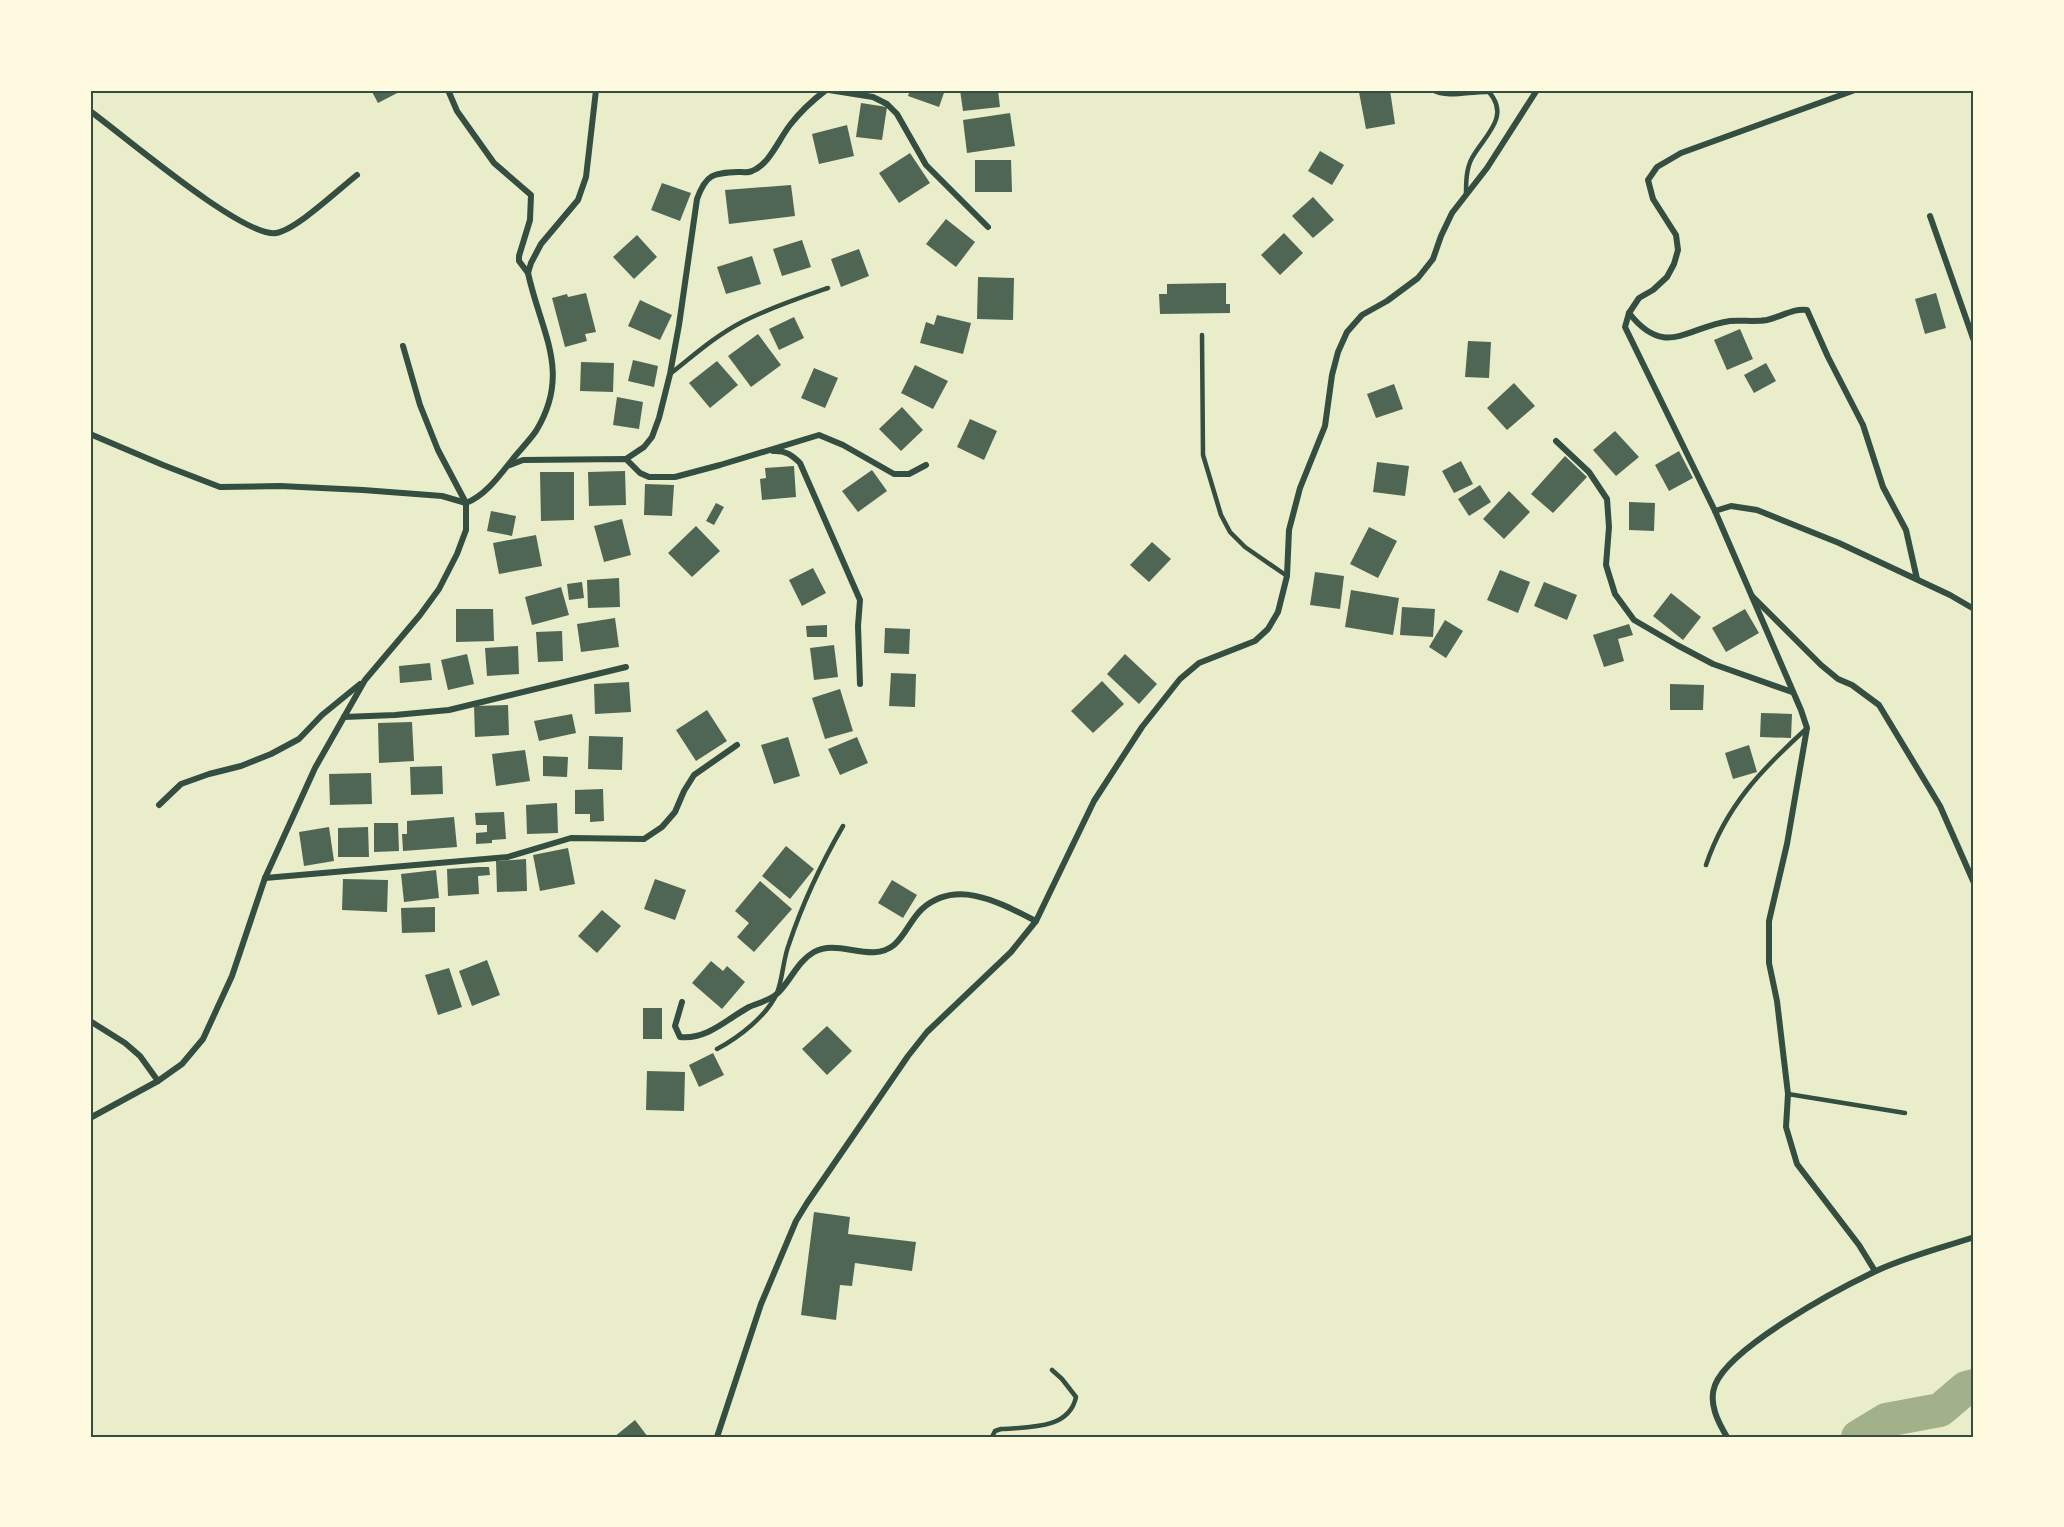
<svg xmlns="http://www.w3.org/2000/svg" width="2064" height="1527" font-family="'Fira Sans Condensed',sans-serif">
  <rect width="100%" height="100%" fill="#e9edc9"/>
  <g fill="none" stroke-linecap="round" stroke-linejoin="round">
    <path stroke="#a3b18a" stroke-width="34" d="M1858 1437 1886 1420 1940 1410 1966 1388 1974 1386"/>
  </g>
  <g fill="#4f6655">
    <path d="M371 90H403L378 103Z"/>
    <path d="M910 90H945L939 107 908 96Z"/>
    <path d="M960 90H998L1000 107 963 111Z"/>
    <path d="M1370 90H1390L1395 124 1366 129 1359 92Z"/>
    <path d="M861 103 887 107 882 140 856 137Z"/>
    <path d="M1010 113 1015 146 967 153 963 120Z"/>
    <path d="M847 125 854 156 819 164 812 134Z"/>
    <path d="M1320 151 1344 165 1332 185 1308 171Z"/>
    <path d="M910 153 930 183 899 203 879 173Z"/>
    <path d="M975 160H1011L1012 192H975Z"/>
    <path d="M662 183 691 193 680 221 651 210Z"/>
    <path d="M791 185 795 216 729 224 725 190Z"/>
    <path d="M1313 197 1334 220 1313 238 1292 216Z"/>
    <path d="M946 219 975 242 956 267 926 244Z"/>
    <path d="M1284 233 1303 253 1280 275 1261 255Z"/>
    <path d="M637 235 657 257 634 279 613 257Z"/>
    <path d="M802 240 811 267 782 276 773 249Z"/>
    <path d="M859 249 869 276 841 287 831 259Z"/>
    <path d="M752 256 761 284 726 294 717 267Z"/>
    <path d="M978 277 1014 278 1013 320 977 319Z"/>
    <path d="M1226 283V304H1230V313L1160 314 1159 294H1167V284Z"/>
    <path d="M586 293 596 332 585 334 587 341 565 347 552 298 567 294 568 297Z"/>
    <path d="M1936 293 1946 328 1925 334 1915 299Z"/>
    <path d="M640 300 672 315 660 340 628 326Z"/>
    <path d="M937 315 971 323 963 354 920 343 926 322 934 325Z"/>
    <path d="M794 317 804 338 779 350 769 329Z"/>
    <path d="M1740 329 1753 359 1727 370 1714 340Z"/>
    <path d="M758 334 781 365 751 387 728 356Z"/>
    <path d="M1468 341 1491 342 1489 378 1465 377Z"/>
    <path d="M633 360 658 366 654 387 628 381Z"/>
    <path d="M717 361 738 385 710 408 689 383Z"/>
    <path d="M581 362 614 363 613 392 580 391Z"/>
    <path d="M1766 363 1776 381 1754 393 1744 375Z"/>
    <path d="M915 365 948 381 933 409 901 393Z"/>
    <path d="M814 368 838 378 825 408 801 398Z"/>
    <path d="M1514 383 1535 406 1507 430 1487 408Z"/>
    <path d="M1394 384 1403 409 1376 418 1367 394Z"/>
    <path d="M617 397 643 402 639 429 613 425Z"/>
    <path d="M902 407 923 430 901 451 879 429Z"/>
    <path d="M970 419 997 431 984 460 957 447Z"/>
    <path d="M1615 431 1639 457 1616 476 1593 450Z"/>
    <path d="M1679 451 1693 478 1669 491 1655 465Z"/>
    <path d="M1565 456 1587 477 1553 513 1531 494Z"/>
    <path d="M1461 461 1473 484 1454 493 1442 471Z"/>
    <path d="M1377 462 1409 466 1405 496 1373 492Z"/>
    <path d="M794 466 796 497 762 500 760 479 766 478 765 468Z"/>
    <path d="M872 470 887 491 858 512 842 491Z"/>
    <path d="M625 471 626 505 589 506 588 472Z"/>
    <path d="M540 472H574V520L541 521Z"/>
    <path d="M645 484 674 485 672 516 644 515Z"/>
    <path d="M1480 485 1491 502 1469 516 1458 499Z"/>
    <path d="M1509 491 1530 512 1504 539 1483 519Z"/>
    <path d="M1629 502 1655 503 1654 531 1629 530Z"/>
    <path d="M716 503 724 507 714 525 706 521Z"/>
    <path d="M491 511 516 516 512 536 487 531Z"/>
    <path d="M622 519 631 555 604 562 594 526Z"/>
    <path d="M696 526 720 551 692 577 668 553Z"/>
    <path d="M1369 527 1397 541 1378 578 1350 564Z"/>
    <path d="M536 535 542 566 499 574 493 543Z"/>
    <path d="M1152 542 1171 559 1149 582 1130 565Z"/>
    <path d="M813 568 826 593 802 606 789 580Z"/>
    <path d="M1500 570 1530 582 1518 613 1487 600Z"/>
    <path d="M1315 572 1344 576 1340 609 1310 605Z"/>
    <path d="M619 578 620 607 588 608 587 580Z"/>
    <path d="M582 582 584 598 569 600 567 584Z"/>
    <path d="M1544 582 1577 595 1567 620 1534 606Z"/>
    <path d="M561 587 569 615 532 625 525 597Z"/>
    <path d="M1351 590 1399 598 1393 635 1345 627Z"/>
    <path d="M1671 593 1701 617 1683 640 1653 616Z"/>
    <path d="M1402 607 1435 609 1433 637 1400 635Z"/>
    <path d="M456 609H493L494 641 456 642Z"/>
    <path d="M1745 609 1759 633 1726 652 1712 628Z"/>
    <path d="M615 618 619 647 581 652 577 624Z"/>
    <path d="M1445 620 1463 631 1446 658 1429 647Z"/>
    <path d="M1629 624 1633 635 1618 639 1624 661 1604 667 1593 635Z"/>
    <path d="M827 625V637H807L806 626Z"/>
    <path d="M885 628 910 629 909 654 884 653Z"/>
    <path d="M562 631 563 661 538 662 536 632Z"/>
    <path d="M834 645 838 677 814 680 810 648Z"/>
    <path d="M518 646 519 674 487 676 485 648Z"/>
    <path d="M467 654 474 684 448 690 441 660Z"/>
    <path d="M1125 654 1157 684 1139 704 1107 674Z"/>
    <path d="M430 663 432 680 400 683 399 666Z"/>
    <path d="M891 673 916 674 915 707 889 706Z"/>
    <path d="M1102 681 1124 704 1093 733 1071 711Z"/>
    <path d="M629 682 631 712 595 714 594 684Z"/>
    <path d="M1670 684 1704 685 1703 710H1670Z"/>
    <path d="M840 689 853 731 825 739 812 698Z"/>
    <path d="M508 705 509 735 475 737 474 706Z"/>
    <path d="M707 710 727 741 696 761 676 730Z"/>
    <path d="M1761 713 1792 714 1791 738 1760 737Z"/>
    <path d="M572 714 576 733 539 741 534 721Z"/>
    <path d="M412 722 414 761 379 763 378 723Z"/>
    <path d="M589 736 623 737 622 770 588 769Z"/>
    <path d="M788 737 800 776 774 784 761 745Z"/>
    <path d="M857 737 868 763 840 775 828 749Z"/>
    <path d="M1749 745 1757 772 1733 779 1725 753Z"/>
    <path d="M525 750 530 781 496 786 492 754Z"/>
    <path d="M543 756 568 757 567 777 543 776Z"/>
    <path d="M442 766 443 794 411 795 410 767Z"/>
    <path d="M371 773 372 804 330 805 329 774Z"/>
    <path d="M603 789 604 821 590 822V814H575V790Z"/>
    <path d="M557 803 558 833 527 834 526 805Z"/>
    <path d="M504 812 506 839 492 840V843L476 844V833L487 832V825H476L475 813Z"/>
    <path d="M454 817 457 847 403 851 402 834H407V821Z"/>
    <path d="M374 823H398L399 851 374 852Z"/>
    <path d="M329 827 334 861 304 866 299 832Z"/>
    <path d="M368 827 369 857H338V828Z"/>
    <path d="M786 846 814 869 790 899 762 876Z"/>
    <path d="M568 848 575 884 540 891 533 855Z"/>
    <path d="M526 859 527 891 497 892 496 861Z"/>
    <path d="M478 867H489L490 875 478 876 479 894 448 896 447 869Z"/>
    <path d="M436 870 439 898 404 902 401 874Z"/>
    <path d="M343 879 388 880 387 912 342 910Z"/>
    <path d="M655 879 686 890 675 920 644 909Z"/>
    <path d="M892 880 917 895 903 918 878 903Z"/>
    <path d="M760 881 792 909 754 952 737 937 749 923 735 911Z"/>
    <path d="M435 907V932L402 933 401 908Z"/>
    <path d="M602 910 621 926 597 953 578 936Z"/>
    <path d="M487 960 500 995 472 1006 459 971Z"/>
    <path d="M711 961 723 971 727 966 745 982 722 1009 692 983Z"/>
    <path d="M449 968 462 1007 438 1015 425 975Z"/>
    <rect x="643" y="1008" width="19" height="31"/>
    <path d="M827 1026 852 1051 827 1075 802 1049Z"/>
    <path d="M713 1053 724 1075 699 1087 689 1065Z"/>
    <path d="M647 1071 685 1072 684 1111 646 1110Z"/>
    <path d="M814 1212 850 1217 848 1234 916 1242 912 1271 855 1263 852 1286 840 1285 836 1320 801 1315Z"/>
    <path d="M635 1420 648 1437H614Z"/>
  </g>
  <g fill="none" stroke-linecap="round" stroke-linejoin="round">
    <g stroke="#344e41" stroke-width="4.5">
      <path d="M1432 90C1449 99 1470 91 1489 92 1511 117 1484 136 1472 158 1466 169 1466 183 1466 195"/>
      <path d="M1202 335 1203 455 1221 515 1230 532 1245 547 1287 576"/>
      <path d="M670 374C693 356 715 336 742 322 769 308 799 298 828 288"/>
      <path d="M1706 865C1726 806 1761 770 1806 729"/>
      <path d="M717 1049C738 1038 767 1016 777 993 783 978 783 959 789 944 803 902 821 864 843 826"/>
      <path d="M1788 1094 1905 1113"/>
      <path d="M992 1437 995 1431 1001 1429C1028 1427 1069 1430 1076 1397L1062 1379 1052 1370"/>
    </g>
    <g stroke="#344e41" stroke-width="6">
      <path d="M448 90 457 111 494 163 531 195 530 220 519 256V261L528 273"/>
      <path d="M829 90 873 97 887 104 897 114 926 165 988 227"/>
      <path d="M1855 90 1681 153 1657 167 1648 180 1653 199 1676 235 1678 250 1674 264 1667 277 1653 290 1639 298 1629 313 1625 327 1715 511 1801 710 1807 728 1787 844 1769 921V963L1777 1001 1788 1094 1786 1127 1797 1164 1859 1245 1875 1271"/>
      <path d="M90 111C122 134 243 238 276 233 296 230 339 189 357 175"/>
      <path d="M1930 216 1974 341"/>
      <path d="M1629 313C1665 359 1687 327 1730 321 1742 320 1755 322 1767 320 1781 317 1793 308 1807 310L1828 357 1863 425 1883 487 1906 530 1917 579"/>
      <path d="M403 346 420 405 438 450 466 503"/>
      <path d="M90 434 163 465 220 487 280 486 363 490 442 496 466 503"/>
      <path d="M1556 441 1589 472 1607 499 1609 527 1606 565 1615 594 1634 620 1677 645 1713 664 1792 692"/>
      <path d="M773 451C785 450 792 455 800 463L860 600 858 626 860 684"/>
      <path d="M626 459 644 447 652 437 659 418 670 374 679 325 697 199C706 174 713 173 738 172 742 172 748 173 752 171 769 165 779 139 790 125 800 112 813 100 826 90"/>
      <path d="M510 465 523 460 626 459 640 473 649 477H675L720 465 819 435 843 445 894 474H909L926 465"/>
      <path d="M1715 511 1731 506 1757 510 1839 543 1950 595 1974 609"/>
      <path d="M1752 596 1821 665 1838 679 1852 685 1879 705 1940 806 1974 883"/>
      <path d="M344 717 395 715 449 710 626 667"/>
      <path d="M159 805 181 784 209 774 241 766 271 754 299 739 322 715 360 684"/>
      <path d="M265 878 508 857 571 838 644 839 662 827 675 812 684 791 694 775 737 745"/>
      <path d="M682 1002 675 1026 680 1037C707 1040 727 1019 749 1007 758 1003 771 1000 778 993 791 980 798 961 814 952 838 938 871 964 894 945 905 936 911 919 922 909 957 878 1000 903 1036 921"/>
      <path d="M90 1021 125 1043 140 1056 158 1081"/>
      <path d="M90 1118 158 1081 182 1064 203 1039 232 976 265 878 315 768 365 680 420 615 439 589 457 554 466 530V503C485 496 500 475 512 460 520 450 529 441 536 431 572 372 541 333 528 273L531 263 541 244 578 200 586 177 596 90"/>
      <path d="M717 1437 761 1304 796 1221 807 1203 908 1056 927 1032 1011 952 1036 921 1094 801 1142 727 1180 679 1199 663 1255 641 1268 629 1278 612 1287 576 1289 530 1300 488 1325 426 1332 375 1338 352 1347 332 1362 315 1387 301 1418 278 1433 259 1441 236 1452 213 1487 168 1537 90"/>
      <path d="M1727 1437C1718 1422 1708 1403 1715 1385 1730 1347 1836 1290 1874 1272 1905 1257 1942 1248 1974 1237"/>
    </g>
  </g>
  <rect width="2064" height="1527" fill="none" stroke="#fefae0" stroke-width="183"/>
  <rect x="92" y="92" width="1880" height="1344" fill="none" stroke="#344e41" stroke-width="2"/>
</svg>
